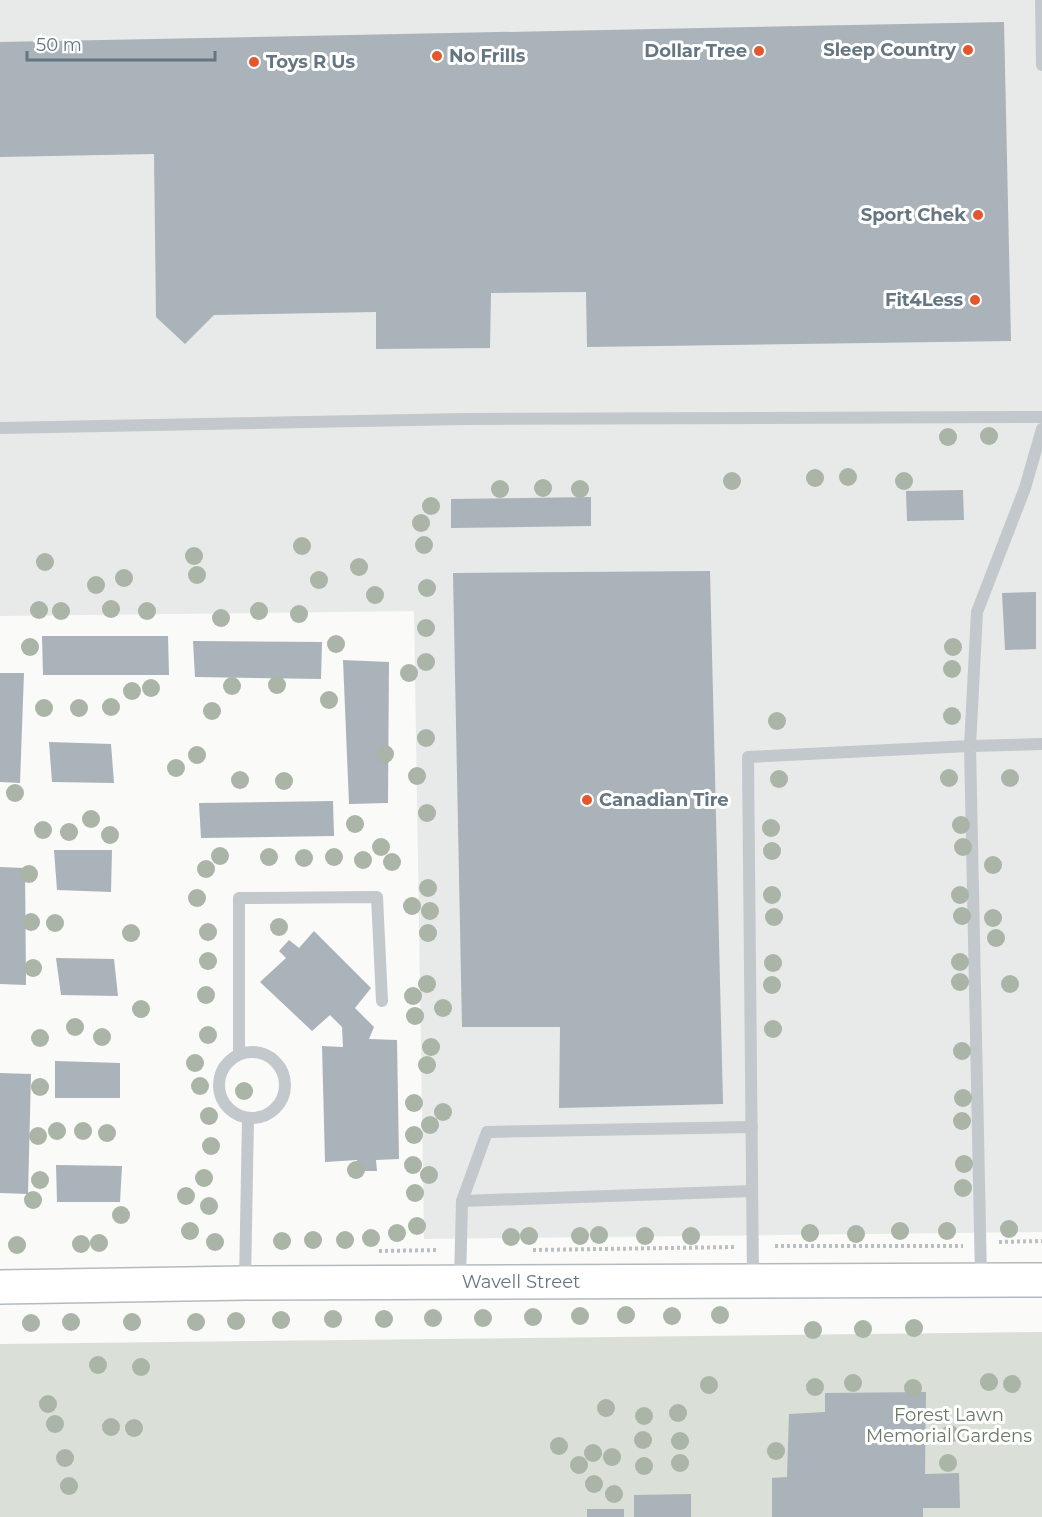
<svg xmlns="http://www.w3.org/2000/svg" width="1042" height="1517" font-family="Montserrat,sans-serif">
  <rect width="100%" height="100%" fill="#fafaf8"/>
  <path fill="#e8e9e9" d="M0 0H1042V1232L424 1239 414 611 0 616Z"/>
  <path fill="#dadfd7" d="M1042 1332V1517H0V1344Z"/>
  <g fill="#aab3b9">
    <path d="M1004 22 1011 341 587 347 586 292 491 293 490 348 376 349V312L214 315 185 344 156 317 154 154 0 157V42Z"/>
    <path d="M963 490 964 520 907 521 906 491Z"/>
    <path d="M591 497V526L451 528V499Z"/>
    <path d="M710 571 723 1104 559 1108 560 1027H462L453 573Z"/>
    <path d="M1036 592V649L1005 650 1002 593Z"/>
    <path d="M42 636H168L169 675H43Z"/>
    <path d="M193 641 322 642 321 679 195 677Z"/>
    <path d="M343 660 389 662 388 803 349 804Z"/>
    <path d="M0 673H24L20 783 0 782Z"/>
    <path d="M49 742 111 744 114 783 52 782Z"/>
    <path d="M333 801 334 836 201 838 199 803Z"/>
    <path d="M54 850H112L111 892 57 890Z"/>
    <path d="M0 867 25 868 26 985 0 984Z"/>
    <path d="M314 931 371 988 355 1008 374 1027 369 1039 397 1040 399 1159 376 1160 377 1171H358L357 1160 325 1162 322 1046 343 1047 342 1027 330 1015 312 1031 260 982 286 958 279 951 289 940 299 948Z"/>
    <path d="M56 958 114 959 118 996 61 995Z"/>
    <path d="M55 1061 120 1063V1098H55Z"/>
    <path d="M0 1073 31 1074 28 1194 0 1193Z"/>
    <path d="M56 1165 122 1166 120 1202H57Z"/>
    <path d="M926 1392 925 1474 959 1473 960 1508H923V1517H772V1478L787 1477 789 1414 825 1412V1393Z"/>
    <path d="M691 1494V1517H634V1495Z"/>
    <rect x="587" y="1509" width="37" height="8"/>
  </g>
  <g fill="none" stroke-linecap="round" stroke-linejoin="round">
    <defs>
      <path id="secondary" d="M0 1287 245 1283 1042 1280"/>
    </defs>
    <use href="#secondary" stroke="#b3babf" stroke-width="36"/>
    <g stroke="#bbbfc2" stroke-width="4" stroke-dasharray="3 3" stroke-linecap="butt">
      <path d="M999 1242 1042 1241"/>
      <path d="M775 1246H963"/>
      <path d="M533 1250 736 1247"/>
      <path d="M379 1251 438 1250"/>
    </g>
    <g stroke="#c3c8cc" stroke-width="12">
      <path d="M1041 0 1042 65"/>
      <path d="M0 428 465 419 1042 417"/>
      <circle cx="252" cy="1085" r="33"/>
      <path d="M239 1054V898L377 897 382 1001"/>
      <path d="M462 1201 752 1191"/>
      <path d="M981 1279 970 746 1042 744"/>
      <path d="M753 1280 748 757 970 746 977 612 1025 488 1042 429"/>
      <path d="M460 1281 462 1201 487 1132 752 1127"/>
      <path d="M245 1282 248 1118"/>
    </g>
    <use href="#secondary" stroke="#fff" stroke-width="33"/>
  </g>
  <g fill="#aab4a7">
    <circle cx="989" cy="436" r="9"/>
    <circle cx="948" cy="437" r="9"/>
    <circle cx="848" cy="477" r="9"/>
    <circle cx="815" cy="478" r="9"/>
    <circle cx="732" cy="481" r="9"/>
    <circle cx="904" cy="481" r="9"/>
    <circle cx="543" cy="488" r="9"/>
    <circle cx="500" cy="489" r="9"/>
    <circle cx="580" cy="489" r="9"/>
    <circle cx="431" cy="506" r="9"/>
    <circle cx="421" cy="523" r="9"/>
    <circle cx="424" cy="545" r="9"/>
    <circle cx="302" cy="546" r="9"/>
    <circle cx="194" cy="556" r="9"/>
    <circle cx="45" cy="562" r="9"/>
    <circle cx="359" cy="567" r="9"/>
    <circle cx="197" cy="575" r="9"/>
    <circle cx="124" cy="578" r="9"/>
    <circle cx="319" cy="580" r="9"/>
    <circle cx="96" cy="585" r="9"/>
    <circle cx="427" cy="588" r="9"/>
    <circle cx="375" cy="595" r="9"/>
    <circle cx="111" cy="609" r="9"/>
    <circle cx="39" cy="610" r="9"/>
    <circle cx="61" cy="611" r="9"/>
    <circle cx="147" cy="611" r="9"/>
    <circle cx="259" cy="611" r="9"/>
    <circle cx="299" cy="614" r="9"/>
    <circle cx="221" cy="618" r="9"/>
    <circle cx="426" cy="628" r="9"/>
    <circle cx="336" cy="644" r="9"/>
    <circle cx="30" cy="647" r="9"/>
    <circle cx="953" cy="647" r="9"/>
    <circle cx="426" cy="662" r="9"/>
    <circle cx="952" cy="669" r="9"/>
    <circle cx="409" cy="673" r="9"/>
    <circle cx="277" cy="685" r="9"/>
    <circle cx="232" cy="686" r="9"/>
    <circle cx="151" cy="688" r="9"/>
    <circle cx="132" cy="691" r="9"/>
    <circle cx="329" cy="700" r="9"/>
    <circle cx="111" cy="707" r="9"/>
    <circle cx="44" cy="708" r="9"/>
    <circle cx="79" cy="708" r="9"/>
    <circle cx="212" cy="711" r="9"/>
    <circle cx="952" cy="716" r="9"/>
    <circle cx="777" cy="721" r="9"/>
    <circle cx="426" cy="738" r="9"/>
    <circle cx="385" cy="754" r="9"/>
    <circle cx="197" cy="755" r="9"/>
    <circle cx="176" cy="768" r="9"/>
    <circle cx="417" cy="776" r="9"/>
    <circle cx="949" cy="778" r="9"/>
    <circle cx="1010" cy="778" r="9"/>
    <circle cx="779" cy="779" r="9"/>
    <circle cx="240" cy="780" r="9"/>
    <circle cx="284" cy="781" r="9"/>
    <circle cx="15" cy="793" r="9"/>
    <circle cx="427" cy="813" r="9"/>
    <circle cx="91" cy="819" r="9"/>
    <circle cx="355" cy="824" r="9"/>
    <circle cx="961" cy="825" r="9"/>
    <circle cx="771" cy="828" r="9"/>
    <circle cx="43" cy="830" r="9"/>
    <circle cx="69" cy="832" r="9"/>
    <circle cx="110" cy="835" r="9"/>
    <circle cx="381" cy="847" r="9"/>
    <circle cx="963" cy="847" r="9"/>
    <circle cx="772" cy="851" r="9"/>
    <circle cx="220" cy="856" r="9"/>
    <circle cx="269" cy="857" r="9"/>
    <circle cx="334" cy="857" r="9"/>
    <circle cx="304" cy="858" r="9"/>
    <circle cx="363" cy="860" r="9"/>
    <circle cx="392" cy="862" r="9"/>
    <circle cx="993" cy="865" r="9"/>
    <circle cx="206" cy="869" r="9"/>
    <circle cx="29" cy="874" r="9"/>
    <circle cx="428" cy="888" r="9"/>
    <circle cx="772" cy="895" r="9"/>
    <circle cx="960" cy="895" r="9"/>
    <circle cx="197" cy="898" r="9"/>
    <circle cx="412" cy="906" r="9"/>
    <circle cx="430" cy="911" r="9"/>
    <circle cx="962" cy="916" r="9"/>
    <circle cx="774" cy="917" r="9"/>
    <circle cx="993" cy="918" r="9"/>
    <circle cx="31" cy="922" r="9"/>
    <circle cx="55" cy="923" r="9"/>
    <circle cx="279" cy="927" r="9"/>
    <circle cx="208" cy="932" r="9"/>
    <circle cx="131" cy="933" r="9"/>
    <circle cx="428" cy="933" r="9"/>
    <circle cx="996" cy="938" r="9"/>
    <circle cx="208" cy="961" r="9"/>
    <circle cx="960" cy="962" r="9"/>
    <circle cx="773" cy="963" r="9"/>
    <circle cx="33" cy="968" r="9"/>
    <circle cx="960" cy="982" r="9"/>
    <circle cx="427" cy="984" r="9"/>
    <circle cx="1010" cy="984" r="9"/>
    <circle cx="772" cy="985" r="9"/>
    <circle cx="206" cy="995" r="9"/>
    <circle cx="413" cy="996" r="9"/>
    <circle cx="443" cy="1008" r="9"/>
    <circle cx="141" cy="1009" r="9"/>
    <circle cx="415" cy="1016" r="9"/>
    <circle cx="75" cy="1027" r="9"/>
    <circle cx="773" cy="1029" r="9"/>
    <circle cx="208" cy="1035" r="9"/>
    <circle cx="102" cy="1037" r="9"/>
    <circle cx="40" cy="1038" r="9"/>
    <circle cx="431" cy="1047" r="9"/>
    <circle cx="962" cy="1051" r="9"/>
    <circle cx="195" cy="1063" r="9"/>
    <circle cx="427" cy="1065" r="9"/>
    <circle cx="200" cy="1086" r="9"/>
    <circle cx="40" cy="1087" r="9"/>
    <circle cx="244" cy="1091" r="9"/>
    <circle cx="963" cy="1098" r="9"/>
    <circle cx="414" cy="1103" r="9"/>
    <circle cx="443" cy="1112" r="9"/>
    <circle cx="209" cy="1116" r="9"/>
    <circle cx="962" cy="1121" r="9"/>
    <circle cx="430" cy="1125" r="9"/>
    <circle cx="57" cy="1131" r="9"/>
    <circle cx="83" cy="1131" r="9"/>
    <circle cx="107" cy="1133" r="9"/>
    <circle cx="414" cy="1135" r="9"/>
    <circle cx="38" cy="1136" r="9"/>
    <circle cx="211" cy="1146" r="9"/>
    <circle cx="964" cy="1164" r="9"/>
    <circle cx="413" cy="1165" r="9"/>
    <circle cx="356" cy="1170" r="9"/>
    <circle cx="429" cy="1175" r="9"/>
    <circle cx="204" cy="1178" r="9"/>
    <circle cx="40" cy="1180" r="9"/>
    <circle cx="963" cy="1188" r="9"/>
    <circle cx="415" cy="1193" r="9"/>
    <circle cx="186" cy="1196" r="9"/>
    <circle cx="33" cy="1200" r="9"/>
    <circle cx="209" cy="1206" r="9"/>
    <circle cx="121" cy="1215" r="9"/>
    <circle cx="417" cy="1226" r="9"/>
    <circle cx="1009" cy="1229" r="9"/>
    <circle cx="190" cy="1231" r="9"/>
    <circle cx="900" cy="1231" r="9"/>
    <circle cx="947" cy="1231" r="9"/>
    <circle cx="397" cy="1233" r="9"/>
    <circle cx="810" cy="1233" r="9"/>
    <circle cx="856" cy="1234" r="9"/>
    <circle cx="599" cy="1235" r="9"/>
    <circle cx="529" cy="1236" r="9"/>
    <circle cx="580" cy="1236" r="9"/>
    <circle cx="645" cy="1236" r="9"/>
    <circle cx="691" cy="1236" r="9"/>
    <circle cx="511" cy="1237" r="9"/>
    <circle cx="371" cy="1238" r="9"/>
    <circle cx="313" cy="1240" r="9"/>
    <circle cx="345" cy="1240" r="9"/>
    <circle cx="282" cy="1241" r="9"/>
    <circle cx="215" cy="1242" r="9"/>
    <circle cx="99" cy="1243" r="9"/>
    <circle cx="81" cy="1244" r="9"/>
    <circle cx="17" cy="1245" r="9"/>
    <circle cx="626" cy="1315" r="9"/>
    <circle cx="720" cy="1315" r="9"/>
    <circle cx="580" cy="1316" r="9"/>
    <circle cx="672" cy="1316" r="9"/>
    <circle cx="533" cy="1317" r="9"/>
    <circle cx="433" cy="1318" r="9"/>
    <circle cx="483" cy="1318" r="9"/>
    <circle cx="333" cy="1319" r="9"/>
    <circle cx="384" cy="1319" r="9"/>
    <circle cx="281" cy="1320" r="9"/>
    <circle cx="236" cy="1321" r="9"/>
    <circle cx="71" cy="1322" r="9"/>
    <circle cx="132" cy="1322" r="9"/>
    <circle cx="196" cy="1322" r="9"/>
    <circle cx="31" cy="1323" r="9"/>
    <circle cx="914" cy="1328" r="9"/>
    <circle cx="863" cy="1329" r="9"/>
    <circle cx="813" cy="1330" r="9"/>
    <circle cx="98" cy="1365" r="9"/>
    <circle cx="141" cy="1367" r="9"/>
    <circle cx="989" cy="1382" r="9"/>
    <circle cx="853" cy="1383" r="9"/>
    <circle cx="1012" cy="1384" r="9"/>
    <circle cx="709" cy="1385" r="9"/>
    <circle cx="815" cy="1387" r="9"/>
    <circle cx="913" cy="1388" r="9"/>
    <circle cx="48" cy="1404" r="9"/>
    <circle cx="606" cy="1408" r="9"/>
    <circle cx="678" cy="1413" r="9"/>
    <circle cx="644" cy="1416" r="9"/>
    <circle cx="55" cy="1424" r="9"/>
    <circle cx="111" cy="1427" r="9"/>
    <circle cx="134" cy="1428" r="9"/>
    <circle cx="950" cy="1434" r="9"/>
    <circle cx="643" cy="1440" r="9"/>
    <circle cx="680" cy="1441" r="9"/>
    <circle cx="559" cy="1446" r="9"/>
    <circle cx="776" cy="1451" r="9"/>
    <circle cx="593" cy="1453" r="9"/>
    <circle cx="612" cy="1457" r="9"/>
    <circle cx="65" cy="1458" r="9"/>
    <circle cx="680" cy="1463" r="9"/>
    <circle cx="948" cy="1463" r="9"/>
    <circle cx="579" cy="1465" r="9"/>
    <circle cx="644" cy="1466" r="9"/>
    <circle cx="594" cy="1484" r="9"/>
    <circle cx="69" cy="1486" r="9"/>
    <circle cx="614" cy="1494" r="9"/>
  </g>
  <g fill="#e4572e" stroke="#fff" stroke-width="2">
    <circle cx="968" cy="50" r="6"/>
    <circle cx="759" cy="51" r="6"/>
    <circle cx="437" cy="56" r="6"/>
    <circle cx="254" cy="62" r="6"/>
    <circle cx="978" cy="215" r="6"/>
    <circle cx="975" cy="300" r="6"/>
    <circle cx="587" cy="800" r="6"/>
  </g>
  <g text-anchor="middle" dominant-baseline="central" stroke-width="6" stroke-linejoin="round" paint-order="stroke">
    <g font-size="18" font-weight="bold" fill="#657683" stroke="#fff" text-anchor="end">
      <text x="956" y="50">Sleep Country</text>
      <text x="747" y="51">Dollar Tree</text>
      <text x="449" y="56" text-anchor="start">No Frills</text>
      <text x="266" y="62" text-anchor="start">Toys R Us</text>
      <text x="966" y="215">Sport Chek</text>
      <text x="963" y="300">Fit4Less</text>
      <text x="599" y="800" text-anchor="start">Canadian Tire</text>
    </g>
    <g font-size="18" fill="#657683" stroke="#fff">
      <text x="521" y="1282">Wavell Street</text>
    </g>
    <g font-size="18" fill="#687a64" stroke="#fff">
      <text x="949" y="1415">Forest Lawn<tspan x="949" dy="21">Memorial Gardens</tspan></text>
    </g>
  </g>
  <path d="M27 51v9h188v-9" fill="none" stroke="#657683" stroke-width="3"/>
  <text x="36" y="51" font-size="18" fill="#657683" stroke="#ffffff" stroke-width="4.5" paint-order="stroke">50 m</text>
</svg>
